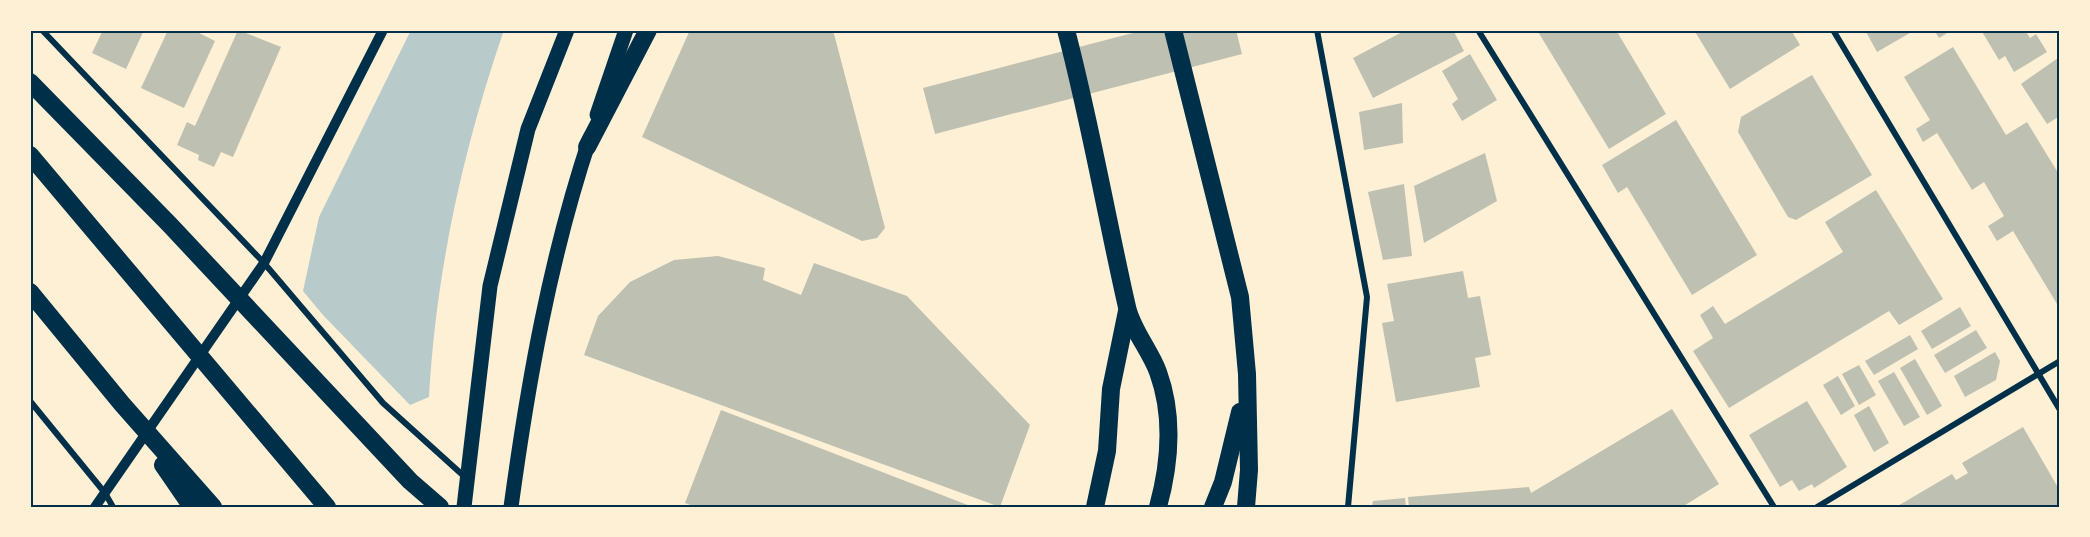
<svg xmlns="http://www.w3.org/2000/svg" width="2090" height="537" font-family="Ubuntu,sans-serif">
  <rect width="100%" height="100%" fill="#fdf0d5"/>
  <path fill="#b9caca" d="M411 30H504C463 149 436 271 429 397L410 405 323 315 303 291 319 217Z"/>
  <g fill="#bec0b2">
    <path d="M103 30H144L126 69 92 53Z"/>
    <path d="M168 30H193L215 41 184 108 141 88Z"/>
    <path d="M238 30 281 47 233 157 221 152 214 167 198 160 199 155 177 145 187 122 195 126Z"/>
    <path d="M690 30H833L885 228 877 238 862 241 642 137Z"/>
    <path d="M1144 30H1236L1242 54 935 134 923 88Z"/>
    <path d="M1406 30H1453L1464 51 1373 98 1353 58Z"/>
    <path d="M1537 30H1616L1666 114 1609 149Z"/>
    <path d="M1694 30H1791L1800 45 1730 89Z"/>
    <path d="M1865 30H1915L1877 52Z"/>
    <path d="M1934 30H1952L1939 38Z"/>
    <path d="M1981 30H2025L2030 38 2036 34 2047 52 2014 72 2005 56 1999 60Z"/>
    <path d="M1953 47 2006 135 2027 122 2060 176V309L2013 231 1997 241 1988 226 2004 216 1984 182 1972 190 1937 133 1923 142 1916 129 1930 120 1904 77Z"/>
    <path d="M1470 54 1497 100 1462 121 1452 104 1458 99 1442 71Z"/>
    <path d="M2058 58 2060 62V116L2047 124 2021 84Z"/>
    <path d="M1812 75 1872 175 1796 220 1788 217 1738 132 1741 117Z"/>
    <path d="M1402 103 1403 143 1364 150 1359 112Z"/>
    <path d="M1676 120 1757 255 1692 295 1627 187 1618 193 1602 165Z"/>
    <path d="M1485 153 1497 201 1424 243 1414 186Z"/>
    <path d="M1404 184 1412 256 1383 260 1368 192Z"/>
    <path d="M1876 190 1943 299 1899 325 1889 311 1729 408 1693 351 1713 338 1700 315 1713 306 1725 324 1843 252 1825 222Z"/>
    <path d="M718 256 765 268 763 280 801 295 814 263 907 296 1030 425 1000 507 584 355 598 316 630 282 674 260Z"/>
    <path d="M1463 271 1468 298 1480 296 1491 355 1475 358 1480 387 1396 402 1382 323 1394 321 1387 284Z"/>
    <path d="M1960 307 1971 326 1932 349 1921 331Z"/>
    <path d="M1976 330 1987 348 1945 373 1934 355Z"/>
    <path d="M1910 335 1918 349 1874 375 1865 361Z"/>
    <path d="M1995 352 2000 361 1996 380 1965 397 1954 376Z"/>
    <path d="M1915 359 1942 406 1927 415 1900 368Z"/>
    <path d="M1859 365 1876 395 1859 405 1842 374Z"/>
    <path d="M1894 372 1920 417 1904 426 1878 381Z"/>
    <path d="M1838 376 1855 406 1841 415 1823 385Z"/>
    <path d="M1807 401 1847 467 1814 488 1812 484 1799 491 1792 480 1780 487 1749 435Z"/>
    <path d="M1869 406 1889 443 1874 452 1854 415Z"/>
    <path d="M1672 409 1719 484 1682 507H1409L1408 497 1529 487 1531 493Z"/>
    <path d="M721 410 973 507H696L685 503Z"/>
    <path d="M2023 427 2060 491V507H1896L1952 474 1956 480 1968 473 1962 463Z"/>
    <path d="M1405 498 1406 507H1372L1373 501Z"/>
  </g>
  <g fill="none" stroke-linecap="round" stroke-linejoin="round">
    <g stroke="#003049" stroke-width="6">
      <path d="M42 30 264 263 383 403 466 478"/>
      <path d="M1317 30 1367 297 1348 507"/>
      <path d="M1478 30 1774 507"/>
      <path d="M1833 30 2060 410"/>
      <path d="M30 401 105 493 113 507"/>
      <path d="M1817 507 2060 361"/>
    </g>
    <path stroke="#003049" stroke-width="10" d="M95 507 264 263 383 30"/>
    <g stroke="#003049" stroke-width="15">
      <path d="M597 115 626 30"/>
      <path d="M464 507 490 286 528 129 567 30"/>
      <path d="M511 507C528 382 550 258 590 138"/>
    </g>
    <g stroke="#003049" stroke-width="18">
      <path d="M1066 30C1090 121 1106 215 1127 307 1132 330 1150 350 1158 372 1174 416 1170 463 1158 507"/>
      <path d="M1173 30 1240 297 1247 374 1249 470 1246 507"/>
      <path d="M30 82 170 225 410 481 440 507"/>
      <path d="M587 147 648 30"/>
      <path d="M30 155 327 507"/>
      <path d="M30 292 122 404 213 507"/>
      <path d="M163 465 192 507"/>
      <path d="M1095 507 1107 451 1111 389 1127 311"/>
      <path d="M1213 507 1223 482 1240 412"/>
    </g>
  </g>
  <rect width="2090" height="537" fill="none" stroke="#fdf0d5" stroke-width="63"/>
  <rect x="32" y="32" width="2026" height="474" fill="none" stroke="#003049" stroke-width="2"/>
</svg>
